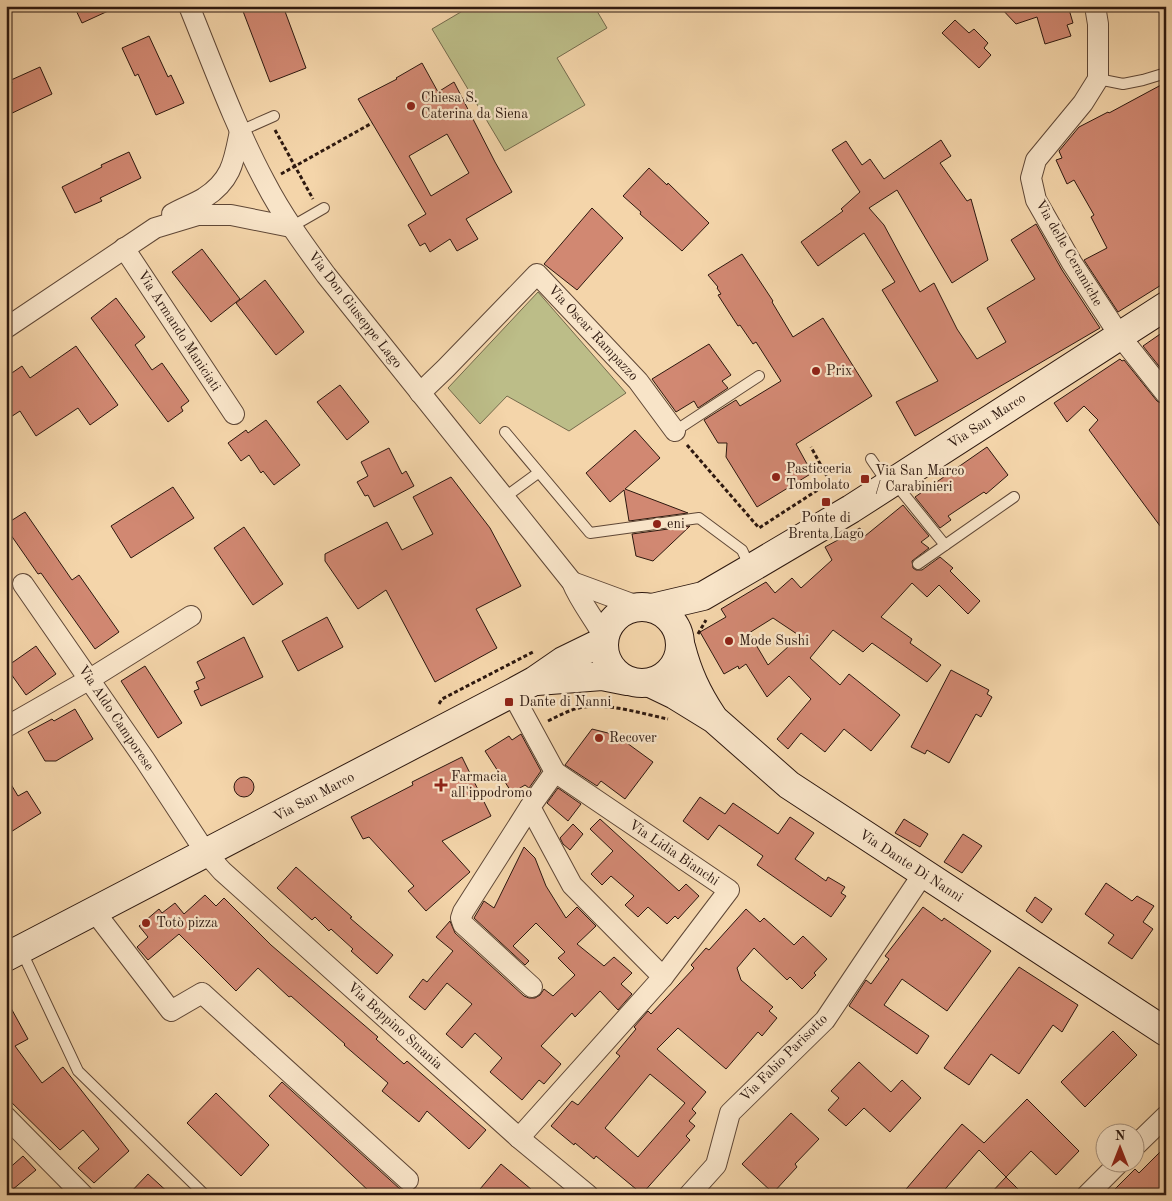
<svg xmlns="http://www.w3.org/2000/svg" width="1172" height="1201" font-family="'Old Standard TT',serif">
  <rect width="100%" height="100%" fill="#f4d5aa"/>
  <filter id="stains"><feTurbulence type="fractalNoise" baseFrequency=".004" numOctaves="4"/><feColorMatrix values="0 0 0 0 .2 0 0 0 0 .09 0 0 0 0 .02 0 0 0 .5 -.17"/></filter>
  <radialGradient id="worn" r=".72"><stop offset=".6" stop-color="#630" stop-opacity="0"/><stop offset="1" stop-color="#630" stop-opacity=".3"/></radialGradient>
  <g fill="#bcbd88" stroke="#746a4c">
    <path d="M471 6H594L607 28 557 58 585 105 505 151 432 29Z"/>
    <path d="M538 292 626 393 569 431 507 396 480 424 448 388Z"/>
  </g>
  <g fill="#d18872" stroke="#2d180f" fill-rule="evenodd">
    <path d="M74 6H119L82 23Z"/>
    <path d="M241 6H283L306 68 270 82Z"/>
    <path d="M999 6H1068L1073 23 1067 25 1071 36 1045 44 1037 17 1016 24Z"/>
    <path d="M955 20 969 33 974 29 988 43 984 48 991 55 979 68 942 33Z"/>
    <path d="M149 36 168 77 171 75 184 103 156 115 138 74 135 76 122 48Z"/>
    <path d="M422 63 438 92 454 82 495 162 512 192 466 219 478 239 457 251 450 239 430 252 425 243 420 246 408 225 426 214 358 99 397 79 396 78ZM447 134 469 173 431 196 409 156Z"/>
    <path d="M40 67 52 94 6 116V86L12 83 11 80Z"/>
    <path d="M1161 85 1166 94V282L1118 312 1084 260 1107 248 1091 217 1094 215 1074 180 1067 184 1056 160 1062 158 1059 151 1079 127 1108 112 1109 113Z"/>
    <path d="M941 140 951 156 940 163 967 201 971 199 988 260 952 283 897 190 869 208 884 225 920 292 934 283 957 329 977 359 1006 342 987 308 1035 279 1011 240 1036 224 1062 270 1100 328 915 436 896 402 938 381 882 290 895 282 864 233 818 266 801 242 843 211 841 209 860 192 832 150 846 141 862 165 870 159 884 179Z"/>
    <path d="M129 152 141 178 100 198 102 201 75 213 62 187 102 167 101 165Z"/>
    <path d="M649 168 667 185 668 183 709 223 682 251 640 214 641 212 623 196Z"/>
    <path d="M592 208 623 238 577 290 544 264Z"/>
    <path d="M202 249 240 299 211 322 172 272Z"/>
    <path d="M742 254 773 301 772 302 793 337 823 318 872 396 796 444 812 473 757 507 726 457 727 443H718L704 420 736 400 740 406 781 381 756 342 753 344 740 325 738 326 718 295 721 294 717 288 718 287 708 275Z"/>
    <path d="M265 280 304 332 276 355 236 303Z"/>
    <path d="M116 298 145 337 135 345 152 370 162 363 189 401 181 407 183 411 168 422 91 318Z"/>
    <path d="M1166 330V375L1143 346Z"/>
    <path d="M709 344 731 375 722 381 728 388 698 408 694 401 676 412 652 379Z"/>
    <path d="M76 346 118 405 90 425 78 408 36 436 20 411 6 420V377L22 366 30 378Z"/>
    <path d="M1120 359 1122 361 1124 360 1157 401 1166 406V534L1089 430 1098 420 1084 406 1067 422 1054 403Z"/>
    <path d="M340 385 369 422 347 440 317 402Z"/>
    <path d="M266 420 300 465 274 485 263 471 261 473 249 455 241 461 228 443 246 430 248 433Z"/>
    <path d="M635 430 660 458 625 489 688 513 629 521 624 490 610 502 586 473Z"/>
    <path d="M987 447 1008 475 986 494 984 492 948 516 951 520 940 528 915 497Z"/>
    <path d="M389 448 402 474 406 471 414 486 374 507 368 495 365 496 357 482 368 476 361 462Z"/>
    <path d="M451 477 490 528 521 586 476 609 497 648 435 682 386 590 358 609 325 561V554L387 522 402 550 433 534 413 497Z"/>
    <path d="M173 487 194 518 131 558 111 526Z"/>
    <path d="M903 505 929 536 921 542 929 548 912 561 913 568 916 570H922L940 557 953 568 950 571 980 601 968 614 939 585 927 597 912 583 881 617 912 639 910 643 941 665 927 682 872 643 863 652 833 630 810 658 840 685 849 674 900 715 871 751 844 729 825 752 801 733 788 749 777 739 811 699 789 676 767 697 746 664 739 669 738 666 724 674 700 632 726 617 721 609 766 582 775 593 792 578 801 588 832 560 825 547 860 528 865 536ZM773 618 800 636 768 665 749 633Z"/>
    <path d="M25 512 72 580 79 575 119 632 95 649 41 573 38 574 6 528V524Z"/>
    <path d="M690 526 653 561 636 556 632 534Z"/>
    <path d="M244 527 283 584 253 605 214 548Z"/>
    <path d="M327 617 343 647 298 671 282 641Z"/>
    <path d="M244 637 263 677 201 706 194 691 199 689 196 682 205 678 197 662Z"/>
    <path d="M36 646 56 674 26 695 6 667Z"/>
    <path d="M145 666 182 723 158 738 121 681Z"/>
    <path d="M951 670 989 690 987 694 992 697 981 717 976 714 949 763 927 750 925 754 911 747Z"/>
    <path d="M75 709 93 739 56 761H45L28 732 52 719 54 721Z"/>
    <path d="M592 729 616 735 653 762 625 799 601 781 597 786 565 765Z"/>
    <path d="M521 734 541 771 529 788 525 785 512 793 485 751 509 736 512 740Z"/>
    <path d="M462 757 491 816 442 841 470 872 426 911 408 891 414 886 369 837 363 839 351 817 413 785 412 782Z"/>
    <path d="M6 776 18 796 27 791 41 813 6 835Z"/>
    <circle cx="244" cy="787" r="10"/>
    <path d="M558 788 581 804 568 821 547 803Z"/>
    <path d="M700 797 725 814 733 803 778 834 790 817 814 833 795 859 826 881 828 877 845 887 841 893 846 896 831 917 757 865 763 856 719 825 708 840 683 821Z"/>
    <path d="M600 819 679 891 686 884 699 896 678 919 675 916 667 924 648 907 638 917 625 905 634 896 611 876 602 885 591 874 613 851 590 829Z"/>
    <path d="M904 819 928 834 920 847 895 833Z"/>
    <path d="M573 824 583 834 570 850 563 844 560 838Z"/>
    <path d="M963 834 982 846 962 873 944 862Z"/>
    <path d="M524 847 535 858 546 886 566 918 577 907 596 926 577 944 604 966 614 957 632 973 621 984 632 994 618 1010 600 991 575 1017 572 1013 541 1046 561 1064 544 1084 539 1080 522 1100 490 1072 502 1058 475 1033 462 1048 446 1034 472 1004 447 983 425 1010 409 997 423 979 427 982 453 951 436 937 450 921 455 933 524 996 529 998H535L540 995 544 989 553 996 575 975 558 958 565 952 536 923 513 946 529 961 525 965 474 918 484 901 494 908Z"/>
    <path d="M296 867 352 917 350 918 393 955 377 974 351 951 353 949 331 929 329 931 315 917 312 920 277 888Z"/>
    <path d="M1106 883 1132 901 1137 896 1154 906 1143 922 1153 929 1132 959 1108 943 1114 935 1085 914Z"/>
    <path d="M205 895 216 906 224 898 271 945 378 1037 376 1039 404 1064 407 1061 486 1130 469 1149 427 1111 419 1122 382 1091 388 1083 344 1045 345 1044 291 996 289 997 258 968 236 991 179 934 148 960 137 947 148 937 139 926 159 909 162 913 175 903 184 914Z"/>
    <path d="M1035 897 1052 909 1042 923 1026 911Z"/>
    <path d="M923 907 942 921 944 918 991 951 947 1011 902 979 884 1005 929 1036 917 1054 849 1006 866 980 871 984 889 959 885 956Z"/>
    <path d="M746 909 760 922 764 918 794 945 803 936 827 959 814 973 816 975 802 989 790 977 787 980 754 948 737 968 741 980 773 1007 769 1011 777 1018 762 1036 758 1032 726 1069 678 1028 657 1049 706 1092 692 1109 696 1113 689 1121 695 1126 686 1136 690 1140 642 1194 596 1156 594 1159 575 1143 574 1145 551 1126 572 1101 578 1105 620 1056 616 1053 636 1029 634 1027 648 1011 651 1014 694 968 691 965 706 948 709 950ZM650 1074 685 1103 638 1157 605 1128Z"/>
    <path d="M1019 967 1078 1005 1062 1032 1053 1025 1019 1074 991 1054 969 1085 944 1068Z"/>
    <path d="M6 999 28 1039 15 1046 42 1083 63 1067 129 1151 94 1183 78 1168 99 1149 83 1130 60 1150 6 1097Z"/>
    <path d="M1113 1031 1137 1055 1085 1107 1061 1082Z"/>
    <path d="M859 1062 891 1092 902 1080 921 1098 890 1132 864 1108 846 1126 828 1110 839 1098 831 1091Z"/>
    <path d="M282 1082 400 1189 405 1191H410L413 1195H373L269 1096Z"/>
    <path d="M216 1093 269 1145 241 1176 187 1123Z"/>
    <path d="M1027 1099 1079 1151 1056 1175 1031 1151 1006 1177 979 1150 940 1195H901L962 1124 984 1143Z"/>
    <path d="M791 1113 819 1139 795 1164 797 1167 773 1193 742 1164Z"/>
    <path d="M1166 1146V1184L1154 1195H1109L1135 1169 1139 1173Z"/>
    <path d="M23 1156 36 1170 6 1195V1171Z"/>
    <path d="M501 1164 538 1195H475Z"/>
    <path d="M148 1174 171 1195H128Z"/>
    <path d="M1006 1177 1024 1195H989Z"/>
  </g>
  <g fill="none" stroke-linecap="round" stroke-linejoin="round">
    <defs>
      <g id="lane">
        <path d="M1098 79 1123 84 1143 80 1166 73"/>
        <path d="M240 131 274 116"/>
        <path d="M291 227 324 208"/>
        <path d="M675 431 759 376"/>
        <path d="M505 432 590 533 699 518 742 550 750 567"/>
        <path d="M871 459 888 484"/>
        <path d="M894 482 945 545"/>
        <path d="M504 498 538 473"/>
        <path d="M918 564 1014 497"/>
        <path d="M21 950 78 1071 205 1195"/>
      </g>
      <g id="street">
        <path d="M189 6C213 65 235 126 265 182 282 215 304 245 326 275L572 582C580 602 594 618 604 637"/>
        <path d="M1095 6 1098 24V79L1083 103 1036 160 1031 178 1036 200 1072 263 1120 336 1166 394"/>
        <path d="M172 214C182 208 194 204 204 198 232 180 234 161 240 131"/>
        <path d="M124 248 234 414"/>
        <path d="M6 328 155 228 198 215H231L291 227"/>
        <path d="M420 393 446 368 537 274 638 381 675 431"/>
        <path d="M572 582 640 607"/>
        <path d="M23 584 145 760 206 853 222 871 519 1138 588 1195"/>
        <path d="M512 693 555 772 530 807 572 885 663 977 519 1138"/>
        <path d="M6 727 90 679 191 616"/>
        <path d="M555 772 729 890 663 977"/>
        <path d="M530 807 463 912 461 918 463 924 532 987"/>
        <path d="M94 911 171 1011 202 993 408 1180"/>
        <path d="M6 1117 83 1195"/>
        <path d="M1134 1147 1166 1116"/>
        <path d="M689 1195 716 1165 730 1113 825 1020 923 874"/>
        <path d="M1087 1195 1118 1164"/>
      </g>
      <g id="secondary">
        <circle cx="642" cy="645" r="38"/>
        <path d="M652 608 703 596 758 564 851 509 1166 306"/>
        <path d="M681 647C688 674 697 693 712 716"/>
        <path d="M537 681 602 676 627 681"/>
        <path d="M650 683 675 695 714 719 789 785 1166 1032"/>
        <path d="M6 957 512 693 534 681 563 661 604 641"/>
      </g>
    </defs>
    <use href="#lane" stroke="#5f4736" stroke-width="12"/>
    <use href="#street" stroke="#5f4736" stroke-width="22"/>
    <use href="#secondary" stroke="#2d180f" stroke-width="30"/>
    <g stroke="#2d180f" stroke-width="3" stroke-dasharray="4 2.5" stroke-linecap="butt">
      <path d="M275 130 313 199"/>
      <path d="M281 174 372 123"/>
      <path d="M687 445 759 528 830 482 811 447"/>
      <path d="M698 634 706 620"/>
      <path d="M439 704 442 699 533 652"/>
      <path d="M548 721C560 715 571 709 584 707 609 703 643 714 668 719"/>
    </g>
    <use href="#lane" stroke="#f8e4c8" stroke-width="10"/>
    <use href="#street" stroke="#f8e4c8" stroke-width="20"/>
    <use href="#secondary" stroke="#f8e4c8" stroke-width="28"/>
  </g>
  <g fill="#8f2418" stroke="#f8e4c8" stroke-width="2">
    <circle cx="411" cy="106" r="5"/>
    <circle cx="816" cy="371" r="5"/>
    <circle cx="776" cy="477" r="5"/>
    <rect x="860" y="474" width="10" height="10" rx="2.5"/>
    <rect x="821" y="497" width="10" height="10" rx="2.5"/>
    <circle cx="657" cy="524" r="5"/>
    <circle cx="729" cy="641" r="5"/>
    <rect x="504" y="697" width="10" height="10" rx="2.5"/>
    <circle cx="599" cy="738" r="5"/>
    <path d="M438.5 777.5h5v5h5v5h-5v5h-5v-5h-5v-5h5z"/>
    <circle cx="146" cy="923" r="5"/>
  </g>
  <g text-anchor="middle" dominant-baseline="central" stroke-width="4.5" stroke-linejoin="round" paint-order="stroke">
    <g font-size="14" fill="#2d180f" stroke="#f8e4c8" text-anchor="start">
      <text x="421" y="98">Chiesa S.<tspan x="421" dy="16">Caterina da Siena</tspan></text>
      <text x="826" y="371">Prix</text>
      <text x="786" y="469">Pasticceria<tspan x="786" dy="16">Tombolato</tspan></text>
      <text x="875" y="471">Via San Marco<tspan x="875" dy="16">/ Carabinieri</tspan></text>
      <text x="826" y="518" text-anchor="middle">Ponte di<tspan x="826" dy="16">Brenta Lago</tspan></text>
      <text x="667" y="524">eni</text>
      <text x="739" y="641">Mode Sushi</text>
      <text x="519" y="702">Dante di Nanni</text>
      <text x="609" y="738">Recover</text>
      <text x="451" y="777">Farmacia<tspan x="451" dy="16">all'ippodromo</tspan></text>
      <text x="156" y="923">Totò pizza</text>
    </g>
    <g font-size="14" fill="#2d180f" stroke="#f8e4c8">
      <text transform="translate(1069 253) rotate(60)">Via delle Ceramiche</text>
      <text transform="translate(355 310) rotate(52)">Via Don Giuseppe Lago</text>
      <text transform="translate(179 331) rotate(57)">Via Armando Maniciati</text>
      <text transform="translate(593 333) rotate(47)">Via Oscar Rampazzo</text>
      <text transform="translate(987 421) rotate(-33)">Via San Marco</text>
      <text transform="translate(116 718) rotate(56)">Via Aldo Camporese</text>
      <text transform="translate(314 797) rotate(-28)">Via San Marco</text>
      <text transform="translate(674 853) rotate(34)">Via Lidia Bianchi</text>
      <text transform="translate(911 866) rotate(33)">Via Dante Di Nanni</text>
      <text transform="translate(395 1026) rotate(42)">Via Beppino Smania</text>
      <text transform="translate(784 1058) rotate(-45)">Via Fabio Parisotto</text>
    </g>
  </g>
  <rect width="1172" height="1201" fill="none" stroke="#f4d5aa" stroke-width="25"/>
  <rect x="8" y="8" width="1157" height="1186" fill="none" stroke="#2d180f" stroke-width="2.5"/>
  <rect x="12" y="12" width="1147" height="1176" fill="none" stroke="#2d180f"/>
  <g transform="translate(1120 1148)"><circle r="24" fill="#f8e4c8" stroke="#a7927e"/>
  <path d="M0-4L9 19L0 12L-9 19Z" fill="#8f2418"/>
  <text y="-8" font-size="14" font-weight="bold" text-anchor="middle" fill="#2d180f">N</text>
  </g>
  <rect width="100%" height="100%" filter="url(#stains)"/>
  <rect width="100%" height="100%" fill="url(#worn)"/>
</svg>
